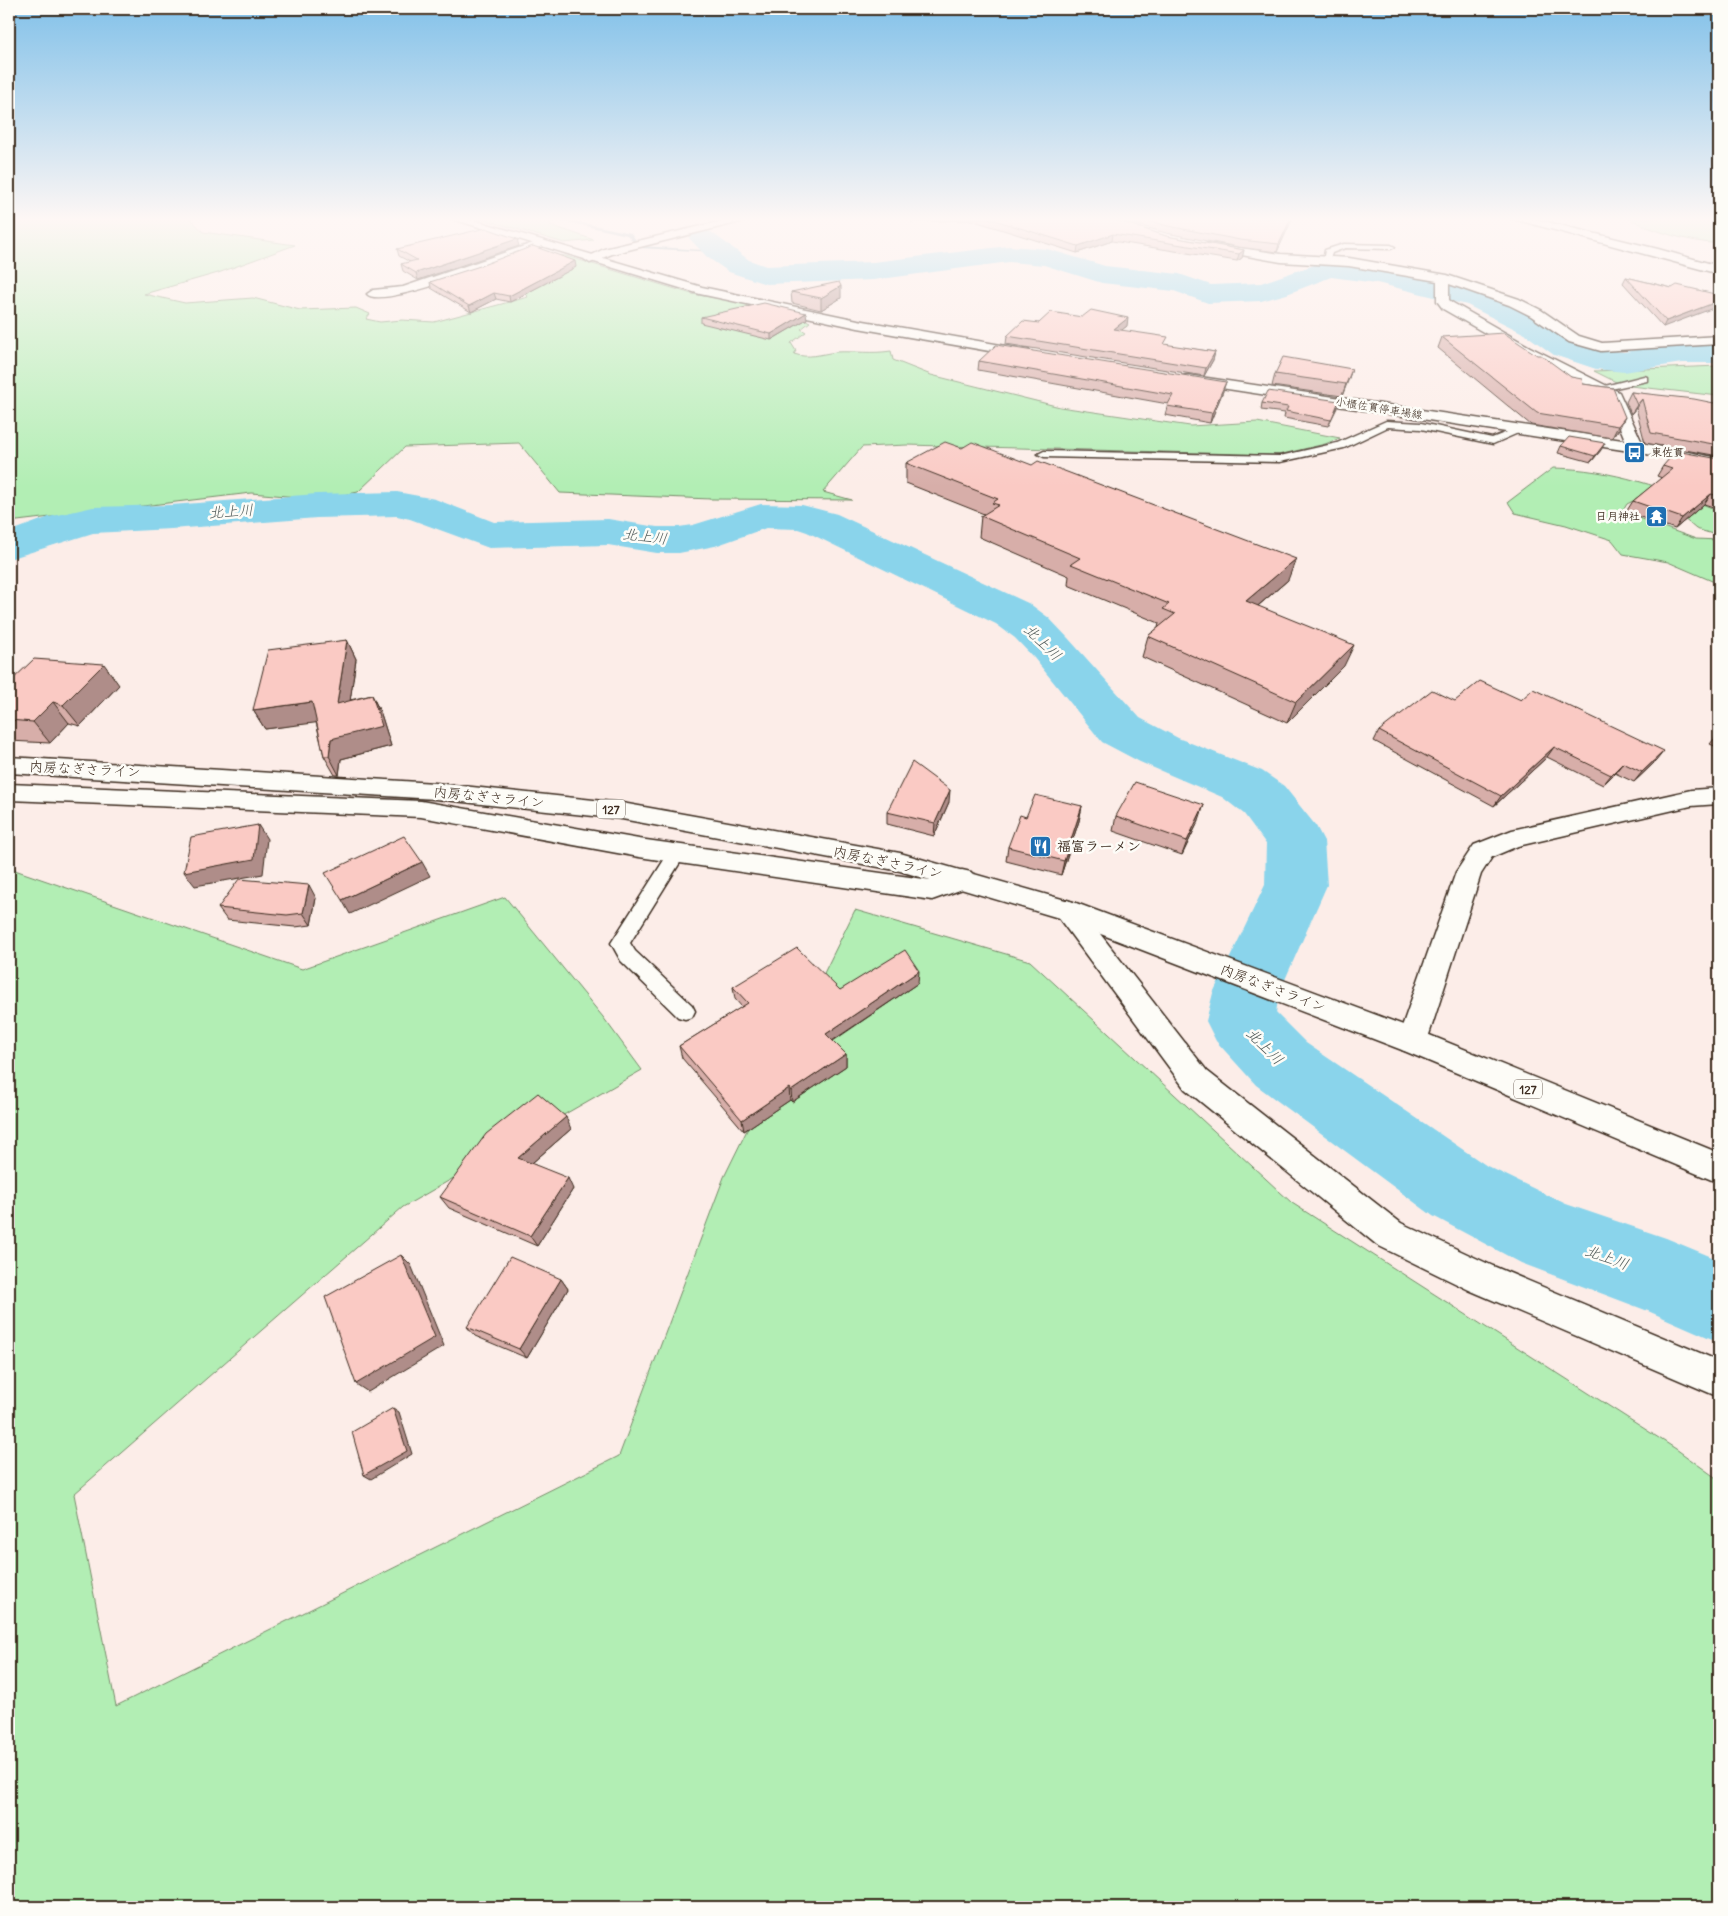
<svg xmlns="http://www.w3.org/2000/svg" width="1728" height="1916" font-family="Delius,'Klee One',sans-serif">
  <rect width="100%" height="100%" fill="#fcede8"/>
  <filter id="ink" filterUnits="userSpaceOnUse"><feTurbulence type="fractalNoise" baseFrequency=".02" numOctaves="2"/><feDisplacementMap in="SourceGraphic" scale="10" xChannelSelector="R" yChannelSelector="G"/><feConvolveMatrix kernelMatrix="1 2 1 2 8 2 1 2 1" color-interpolation-filters="sRGB"/></filter>
  <g filter="url(#ink)">
    <g fill="#b2eeb4" stroke="#768c69">
      <path d="M9 218H190L203 232 295 245 218 273 144 294 185 303 253 298 300 310 356 308 370 314 366 319 380 322 402 320 434 322 528 297 522 291 548 255 566 256 692 294 764 306 711 321 719 328 727 329 797 315 810 322 801 329 806 332 791 343 796 351 794 354C808 359 821 354 836 352 855 351 872 354 891 351L893 360 931 375 1060 407 1190 426 1257 422 1340 438 1325 444 1278 455 907 445 862 447 823 492 852 500 711 499 560 493 519 443 405 447 358 492 322 499 251 493 9 522Z"/>
      <path d="M479 218H556L550 225 594 240 564 243Z"/>
      <path d="M1628 218H1719V244C1687 241 1657 233 1628 218Z"/>
      <path d="M1719 366V396L1622 385 1594 371Z"/>
      <path d="M1553 468C1612 469 1666 488 1719 511V539L1716 535 1696 529 1682 517 1635 500 1627 504 1622 512 1696 539 1719 540V584L1668 562 1623 554 1612 540 1566 525 1515 513 1508 502Z"/>
      <path d="M9 868 302 969 505 897 603 1017 642 1070 403 1207 74 1494 116 1706 619 1456 724 1177 855 910 1030 961 1292 1203 1676 1449 1719 1480V1907H9Z"/>
    </g>
    <g fill="none" stroke-linecap="round" stroke-linejoin="round">
      <path fill="#6a9099" fill-rule="evenodd" d="M560 218 631 233 640 246 719 251 717 252 639 248 627 235 549 218Z"/>
      <g fill="#8ad4eb" fill-rule="evenodd">
        <path d="M702 230 711 232 749 260 766 266 873 262 1009 246 1047 249 1105 266 1179 274 1211 285 1261 283 1329 260 1377 265 1489 293 1547 320 1578 341 1601 350 1624 352 1682 343H1719V363H1682L1624 372 1596 369 1554 355 1525 334 1467 305 1377 283 1331 277 1287 294 1261 301 1208 303 1174 291 1102 283 1044 265 1009 262 873 280 766 284 729 272 707 257 689 238 693 232Z"/>
        <path d="M397 492 435 499 494 522 608 519 657 527H679L693 525 761 504 802 505 837 514 1030 604 1049 618 1068 638 1140 718 1178 738 1262 771 1284 786 1316 826 1324 841 1327 885 1279 993 1276 1013 1306 1043 1487 1166 1566 1204 1666 1238 1719 1260V1342L1648 1311 1521 1263 1433 1216 1256 1085 1216 1041 1206 1021 1213 993 1265 885 1266 844 1244 814 1222 797 1140 762 1102 742 1034 658 1015 638 996 624 807 532 798 529 766 528 715 546 679 553H657L608 545 489 548 410 519 397 516 317 518 171 529 93 533 9 559V532L49 517 93 507 171 505 317 494Z"/>
      </g>
      <defs>
        <g id="lane">
          <path d="M1344 244 1391 245 1395 247 1391 249 1345 248 1332 253 1329 262H1323L1325 250Z"/>
          <path d="M1644 376 1647 377V381L1602 391 1597 388Z"/>
          <path d="M1386 421 1421 423 1492 438 1520 427 1525 430 1493 444 1421 429 1388 427 1344 448 1280 462 1044 457 1038 454 1044 451 1280 456 1337 443Z"/>
          <path d="M677 847 683 849 686 853 630 943 635 951 692 1005 695 1011 692 1017 685 1019 678 1017 621 961 611 943 671 849Z"/>
        </g>
        <g id="street">
          <path d="M735 218H756L612 254 590 263 584 259 604 249Z"/>
          <path d="M1510 218H1531L1658 249 1719 266V274Z"/>
          <path d="M539 241 543 242V246C519 255 381 311 367 294L373 290 403 287Z"/>
          <path d="M1206 243 1281 254 1349 258 1447 275 1519 299 1541 310 1579 336 1602 343 1719 336V344L1601 351 1569 342 1531 316 1509 305 1449 284V300L1453 303 1530 347 1619 392 1644 447 1636 452 1628 447 1608 398 1520 353 1443 309 1437 301V281L1349 266 1281 262 1202 248V244Z"/>
          <path d="M9 784 421 801 639 839 931 880 962 870 971 872 975 879 971 886 932 900 639 857 421 817 9 800Z"/>
          <path d="M1067 900 1076 903 1207 1071 1401 1223 1493 1266 1719 1361V1397L1469 1290 1377 1245 1185 1089 1058 917 1054 910 1058 903Z"/>
        </g>
        <g id="secondary">
          <path d="M449 218H467L702 287 858 320 1029 350 1036 354 1029 358 858 328 700 294Z"/>
          <path d="M1187 375 1636 442 1719 458V468L1636 452 1182 382 1180 379 1182 376Z"/>
          <path d="M1719 788V804L1691 806 1518 846 1492 857 1481 874 1427 1041 1422 1050 1412 1053 1402 1050 1397 1041 1456 872 1474 845 1512 830 1691 790Z"/>
        </g>
        <path id="highway" d="M9 757 435 783 622 803 900 853 1076 903 1422 1032 1719 1153V1183L1402 1050 1059 918 900 871 622 819 435 799 9 773Z"/>
      </defs>
      <use href="#lane" stroke="#3b2a1e" stroke-width="3"/>
      <use href="#street" stroke="#3b2a1e" stroke-width="3"/>
      <use href="#secondary" stroke="#3b2a1e" stroke-width="3"/>
      <use href="#highway" stroke="#3b2a1e" stroke-width="3"/>
      <use href="#lane" fill="#fdfcf7" fill-rule="evenodd"/>
      <use href="#street" fill="#fdfcf7" fill-rule="evenodd"/>
      <use href="#secondary" fill="#fdfcf7" fill-rule="evenodd"/>
      <use href="#highway" fill="#fdfcf7" fill-rule="evenodd"/>
    </g>
    <g fill="#d7aea9" stroke="#3b2a1e">
      <path d="M909 218H1110L1166 236 1244 250 1242 258 1237 261 1112 241 1077 253 971 220 911 222Z"/>
      <path d="M1113 218H1292L1277 252 1238 247 1166 233Z"/>
      <path d="M519 246 418 280 403 271 401 264 410 262 399 256 397 249Z"/>
      <path d="M576 267 510 302 496 299 471 312 431 288 430 282Z"/>
      <path d="M1626 277 1672 288 1719 295 1663 327 1623 283Z"/>
      <path d="M791 292 841 298 821 310 792 303Z"/>
      <path d="M701 317 807 319 771 340 701 323Z"/>
      <path d="M1039 323 1127 326 1121 330 1166 345 1215 352 1213 360 1204 376 1006 344 1007 336Z"/>
      <path d="M1442 337 1571 377 1583 384 1613 388 1619 429 1612 438 1531 425 1438 348Z"/>
      <path d="M979 361 1223 391 1210 423 1165 415 1168 404 978 370Z"/>
      <path d="M1352 369 1342 396 1272 386 1275 374Z"/>
      <path d="M1631 392 1719 404V456L1645 443 1636 408 1631 414 1626 402Z"/>
      <path d="M1262 403 1337 408 1328 426 1284 418 1285 413 1261 410Z"/>
      <path d="M1561 446 1601 450 1591 462 1558 453Z"/>
      <path d="M1719 459V509L1704 504 1675 529 1626 512 1633 501 1662 478 1657 476 1663 466Z"/>
      <path d="M906 463 1288 580 1258 606 1344 666 1287 723 1142 657 1148 636 1158 628 1159 623 1068 585 1069 576 979 537 981 516 984 514 906 483Z"/>
      <path d="M347 640 356 659 350 700 372 695 381 714 391 746 341 759 339 775H335L324 756 316 722 265 729 253 710Z"/>
      <path d="M9 683 119 685 80 726 69 723 50 743 9 741Z"/>
      <path d="M1719 698V703L1716 702Z"/>
      <path d="M1521 700 1656 761 1634 782 1615 773 1603 785 1547 757 1494 806 1374 741 1379 731Z"/>
      <path d="M1719 733V748L1710 744Z"/>
      <path d="M949 802 934 836 887 824V812Z"/>
      <path d="M1082 806 1079 821 1061 875 1006 861 1008 847 1026 817Z"/>
      <path d="M1116 816 1199 820 1182 855 1113 831Z"/>
      <path d="M316 898 311 925 295 927 227 920 218 908Z"/>
      <path d="M918 983 833 1041 846 1054V1066L792 1102 790 1100 744 1131 682 1058 679 1046 742 1007 735 999 733 987 840 990Z"/>
      <path d="M571 1129 532 1163 573 1189 537 1246 449 1208 440 1197Z"/>
      <path d="M561 1279 568 1289 527 1358 475 1336 467 1327Z"/>
    </g>
    <g fill="#af8d89" stroke="#3b2a1e">
      <path d="M1291 218V222L1277 252 1279 244Z"/>
      <path d="M1113 234 1112 241 1077 253 1078 246Z"/>
      <path d="M517 239 519 246 418 280 416 273Z"/>
      <path d="M1244 250 1242 258 1237 261 1239 254Z"/>
      <path d="M575 261 576 267 510 302 509 296Z"/>
      <path d="M841 286V298L821 310V298Z"/>
      <path d="M494 293 496 299 471 312 469 306Z"/>
      <path d="M1719 301V306L1663 327 1666 321Z"/>
      <path d="M806 313 807 319 771 340V334Z"/>
      <path d="M1128 318 1127 326 1113 337 1114 329Z"/>
      <path d="M1215 352 1213 360 1204 376 1206 368Z"/>
      <path d="M1352 369 1348 381 1342 396 1346 384Z"/>
      <path d="M1226 382 1223 391 1210 423 1212 413Z"/>
      <path d="M1642 399 1636 408 1631 414 1637 405Z"/>
      <path d="M1625 417 1619 429 1612 438 1618 426Z"/>
      <path d="M1605 443 1601 450 1591 462 1595 456Z"/>
      <path d="M1711 494 1704 504 1675 529 1682 518Z"/>
      <path d="M1296 559 1288 580 1239 622 1246 601Z"/>
      <path d="M347 640 356 659 347 723 337 704Z"/>
      <path d="M1354 645 1344 666 1287 723 1296 702Z"/>
      <path d="M104 664 119 685 80 726 63 705Z"/>
      <path d="M372 695 381 714 391 746 341 759 339 775 329 756 331 739Z"/>
      <path d="M53 702 69 723 50 743 33 722Z"/>
      <path d="M312 702 322 722 265 729 253 710Z"/>
      <path d="M1554 747 1547 757 1494 806 1501 796Z"/>
      <path d="M1664 751 1656 761 1634 782 1642 772Z"/>
      <path d="M1623 763 1615 773 1603 785 1611 775Z"/>
      <path d="M950 790 949 802 934 836 935 823Z"/>
      <path d="M1204 805 1199 820 1182 855 1187 841Z"/>
      <path d="M1082 806 1079 821 1061 875 1064 861Z"/>
      <path d="M258 825 267 839 263 874 195 886 184 872Z"/>
      <path d="M422 862 430 876 350 914 342 900Z"/>
      <path d="M309 885 316 898 311 925 303 913Z"/>
      <path d="M919 971 918 983 826 1045V1034Z"/>
      <path d="M846 1054V1066L792 1102 791 1091Z"/>
      <path d="M789 1088 790 1100 744 1131 742 1120Z"/>
      <path d="M566 1117 571 1129 525 1169 518 1158Z"/>
      <path d="M568 1178 573 1189 537 1246 530 1236Z"/>
      <path d="M401 1255 411 1265 444 1346 368 1392 356 1384Z"/>
      <path d="M561 1279 568 1289 527 1358 519 1349Z"/>
      <path d="M393 1408 399 1412 412 1454 371 1479 364 1475Z"/>
    </g>
    <g fill="#facac4" stroke="#3b2a1e">
      <path d="M988 218H1110L1166 236 1244 250 1239 254 1113 234 1078 246Z"/>
      <path d="M1140 218H1291L1279 244 1240 240 1168 226Z"/>
      <path d="M486 228 517 239 416 273 401 264 417 260 397 249Z"/>
      <path d="M533 246 575 261 509 296 494 293 469 306 430 282 480 266Z"/>
      <path d="M1626 277 1672 288 1677 285 1719 295V301L1666 321Z"/>
      <path d="M839 282 841 286 821 298 791 292Z"/>
      <path d="M764 303 806 313 771 334 701 317Z"/>
      <path d="M1091 310 1128 318 1114 329 1168 337 1164 344 1215 352 1206 368 1007 336 1023 321 1039 323 1051 312 1082 317Z"/>
      <path d="M1504 333 1537 355H1541L1571 377 1582 379 1583 384 1613 388 1625 417 1618 426 1537 413 1442 337Z"/>
      <path d="M996 345 1226 382 1212 413 1167 406 1173 395 979 361Z"/>
      <path d="M1283 357 1352 369 1346 384 1275 374Z"/>
      <path d="M1268 391 1339 401 1331 420 1286 411 1288 407 1262 403Z"/>
      <path d="M1631 392 1694 399 1719 404V445L1651 433 1642 399 1637 405Z"/>
      <path d="M1569 437 1605 443 1595 456 1561 446Z"/>
      <path d="M945 442 962 448 972 442 1032 465 1038 461 1296 559 1246 601 1354 645 1296 702 1148 636 1175 614 1163 609 1169 604 1071 564 1080 558 981 516 999 505 992 503 998 499 906 463Z"/>
      <path d="M1676 451 1719 459V496L1711 494 1682 518 1633 501 1672 469 1663 466Z"/>
      <path d="M347 640 337 704 372 695 382 726 331 739 329 756H324L312 702 253 710 268 650Z"/>
      <path d="M34 659 104 664 63 705 53 702 33 722 9 720V683Z"/>
      <path d="M1480 681 1521 700 1533 689 1664 751 1642 772 1623 763 1611 775 1554 747 1501 796 1379 731 1432 690 1455 701Z"/>
      <path d="M912 762 950 790 935 823 887 812Z"/>
      <path d="M1135 782 1204 805 1187 841 1116 816Z"/>
      <path d="M1035 795 1082 806 1064 861 1008 847 1020 815 1026 817Z"/>
      <path d="M258 825 254 859 184 872 191 837Z"/>
      <path d="M404 836 422 862 342 900 325 873Z"/>
      <path d="M239 879 309 885 303 913 287 915 218 908Z"/>
      <path d="M797 948 840 990 905 950 919 971 826 1034 846 1054 791 1091 789 1088 742 1120 679 1046 748 1003 733 987Z"/>
      <path d="M538 1093 566 1117 518 1158 568 1178 530 1236 440 1197 486 1134Z"/>
      <path d="M401 1255 435 1337 356 1384 325 1297Z"/>
      <path d="M510 1257 561 1279 519 1349 467 1327Z"/>
      <path d="M393 1408 407 1451 364 1475 352 1432Z"/>
    </g>
  </g>
  <linearGradient id="sky" x2="0" y2="1"><stop stop-color="#82c1e9"/><stop offset="0.45" stop-color="#fef7f5"/><stop offset="1" stop-color="#fef7f5" stop-opacity="0"/></linearGradient>
  <rect width="1728" height="487" fill="url(#sky)"/>
  <defs>
    <symbol id="bus-square" viewBox="-11 -11 22 22"><rect x="-9" y="-9" width="18" height="18" rx="4" fill="#1f6fb2" stroke="#fdfcf7"/><path d="M-5-6H5V4H4V6H2V4H-2V6H-4V4H-5ZM-3.5-4V0h7V-4ZM-3.5 1.2v1.5H-2V1.2ZM2 1.2v1.5H3.5V1.2Z" fill="#fff"/></symbol>
    <symbol id="temple-square" viewBox="-11 -11 22 22"><rect x="-9" y="-9" width="18" height="18" rx="4" fill="#1f6fb2" stroke="#fdfcf7"/><path d="M0-6L5-2H3V0L6.5 2.5H4V6H1.5V3h-3V6H-4V2.5H-6.5L-3 0V-2H-5Z" fill="#fff"/></symbol>
    <symbol id="restaurant-square" viewBox="-11 -11 22 22"><rect x="-9" y="-9" width="18" height="18" rx="4" fill="#1f6fb2" stroke="#fdfcf7"/><path d="M-5-6h1v4h1v-4h1v4h1v-4h1v5L-1.5 .5V6h-2V.5L-5-1ZM5-6V6H3V1.5H1.5Q1.5-4 5-6Z" fill="#fff"/></symbol>
  </defs>
  <g fill-rule="evenodd">
    <use href="#bus-square" x="1622" y="440" width="25" height="25"/>
    <use href="#temple-square" x="1644" y="504" width="25" height="25"/>
    <use href="#restaurant-square" x="1028" y="834" width="25" height="25"/>
  </g>
  <g text-anchor="middle" dominant-baseline="central" stroke-width="5" stroke-linejoin="round" paint-order="stroke">
    <g font-size="11" fill="#3b2a1e" stroke="#fdfcf7">
      <text transform="translate(1379 408) rotate(9)">小櫃佐貫停車場線</text>
    </g>
    <g font-size="11" font-weight="bold" fill="#3b2a1e" stroke="#fdfcf7" text-anchor="start">
      <text x="1651" y="452">東佐貫</text>
      <text x="1640" y="516" text-anchor="end">日月神社</text>
    </g>
    <g fill="#fdfcf7" stroke="#75695f" stroke-width="1">
      <rect x="597" y="799.5" width="28" height="19" rx="4"/>
      <rect x="1514" y="1079.5" width="28" height="19" rx="4"/>
    </g>
    <g font-size="12" font-weight="bold" fill="#3b2a1e">
      <text x="611" y="809">127</text>
      <text x="1528" y="1089">127</text>
    </g>
    <g font-size="14" fill="#3b2a1e" stroke="#fdfcf7">
      <text transform="translate(85 769) rotate(3)">内房なぎさライン</text>
      <text transform="translate(489 797) rotate(6)">内房なぎさライン</text>
      <text transform="translate(888 862) rotate(12)">内房なぎさライン</text>
      <text transform="translate(1273 988) rotate(21)">内房なぎさライン</text>
    </g>
    <g font-size="14" font-weight="bold" fill="#3b2a1e" stroke="#fdfcf7" text-anchor="start">
      <text x="1057" y="846">福富ラーメン</text>
    </g>
    <g font-size="15" font-style="italic" fill="#535d5c" stroke="#fdfcf7">
      <text transform="translate(231 511) rotate(-4)">北上川</text>
      <text transform="translate(645 536) rotate(7)">北上川</text>
      <text transform="translate(1043 642) rotate(44)">北上川</text>
      <text transform="translate(1265 1046) rotate(45)">北上川</text>
      <text transform="translate(1607 1257) rotate(20)">北上川</text>
    </g>
  </g>
  <rect width="1728" height="1916" fill="none" stroke="#fdfcf7" stroke-width="30"/>
  <rect x="15" y="15" width="1698" height="1886" fill="none" stroke="#3b2a1e" stroke-width="2" filter="url(#ink)"/>
</svg>
